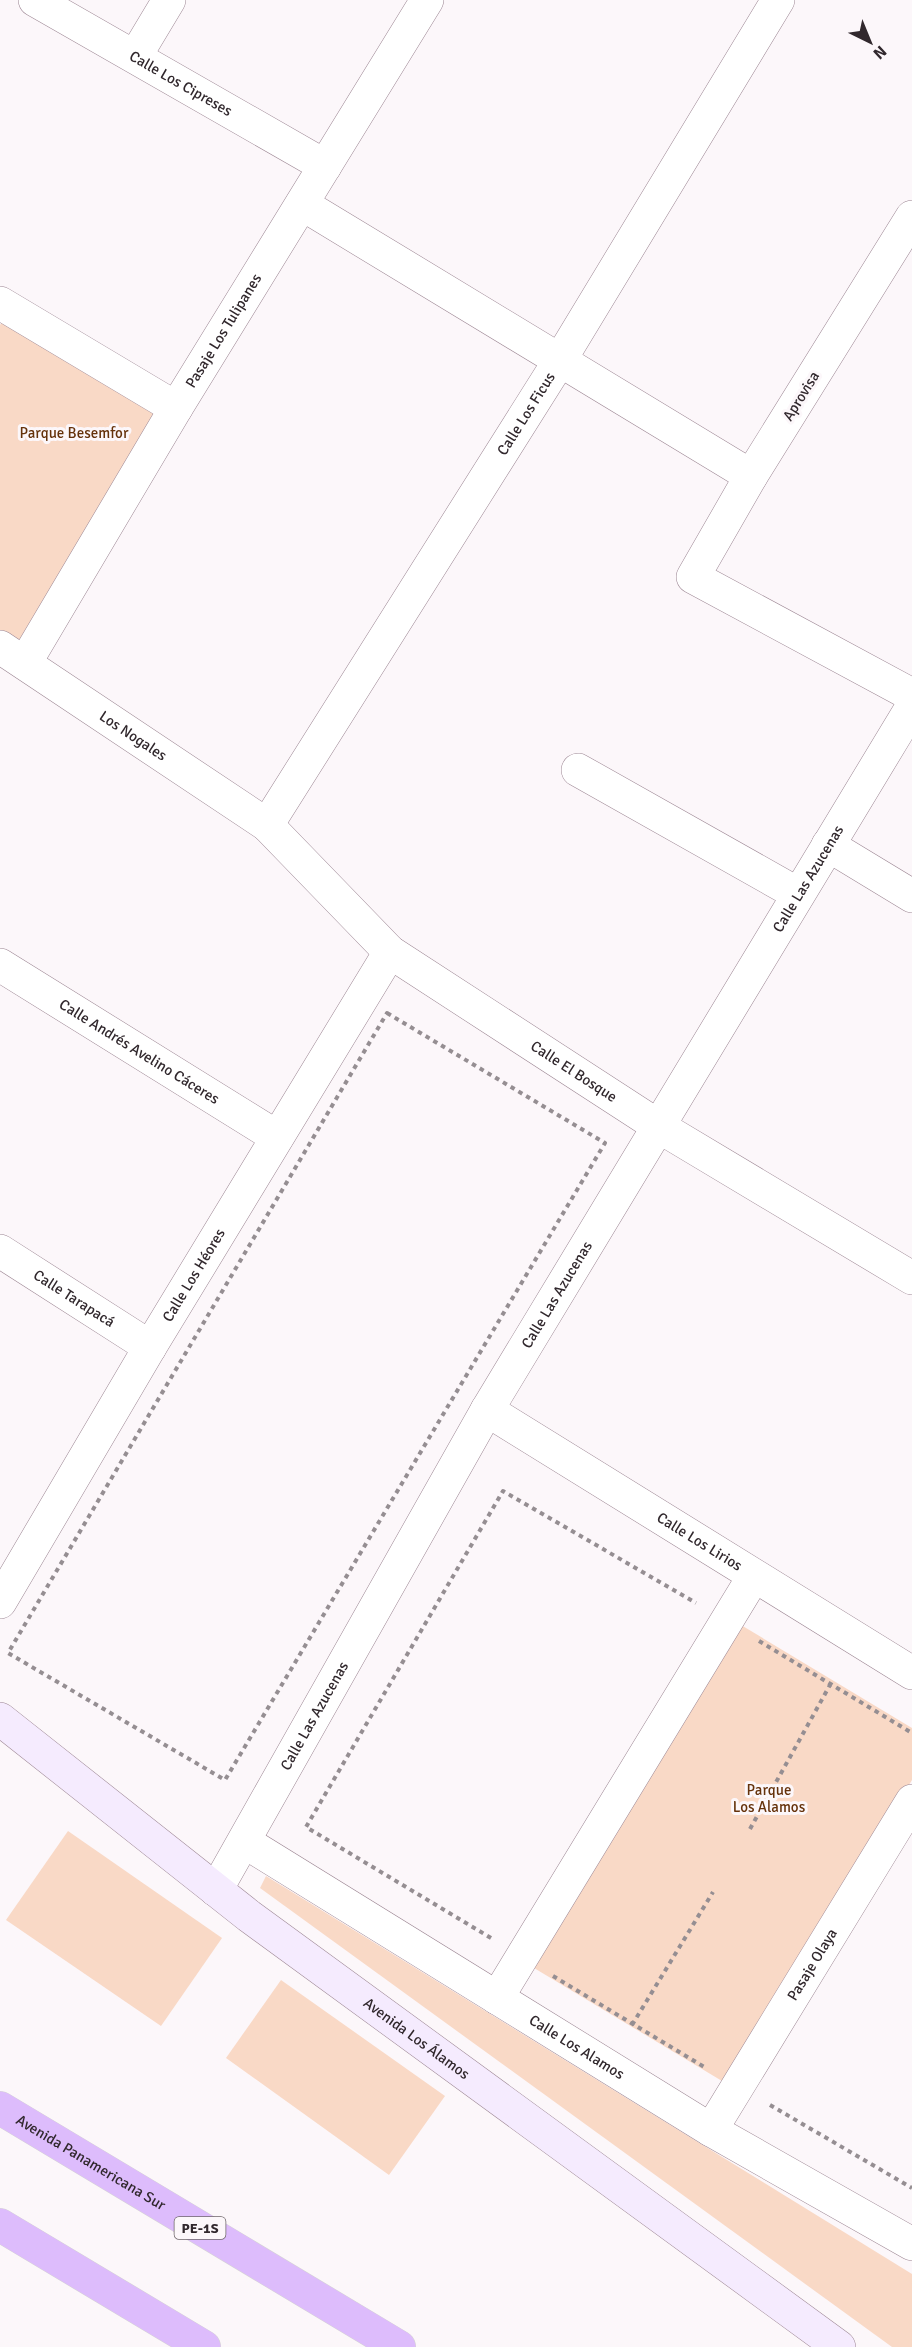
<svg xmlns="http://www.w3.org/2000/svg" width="912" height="2347" font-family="Signika,sans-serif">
  <rect width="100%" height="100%" fill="#fcf7fa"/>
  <g fill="#f9d9c6">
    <path d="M10 309 176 408 25 663 0 647V325Z"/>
    <path d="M741 1625 912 1728V1780L727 2084 534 1968Z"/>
    <path d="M68 1831 222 1938 161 2026 6 1920Z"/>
    <path d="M266 1876 912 2274V2347H892L260 1888Z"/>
    <path d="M281 1980 445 2096 389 2175 226 2058Z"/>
  </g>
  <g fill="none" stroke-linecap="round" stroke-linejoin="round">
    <defs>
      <g id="street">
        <path id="s1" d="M35 0 325 166"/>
        <path d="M136 55 169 0"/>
        <path d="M302 204 751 476"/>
        <path d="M912 217 751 476 693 577 912 695"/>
        <path d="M0 303 176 408"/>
        <path id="s2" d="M0 647 267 825 390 952 658 1126 912 1278"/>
        <path id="s3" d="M25 663 176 408 427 0"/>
        <path d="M578 770 798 894"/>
        <path id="s4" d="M267 825 560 360 778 0"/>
        <path d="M828 845 912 896"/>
        <path id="s5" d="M0 965 277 1137"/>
        <path id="s6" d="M0 1251 150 1347"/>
        <path id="s7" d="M487 1410 912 1673"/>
        <path id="s8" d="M0 1602 150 1347 390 952"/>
        <path id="s9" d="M245 1842 711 2130 912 2244"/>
        <path id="s10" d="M216 1890 487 1410 912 707"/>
        <path d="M497 1998 754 1576"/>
        <path id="s11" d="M711 2130 912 1801"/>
      </g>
      <g id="secondary">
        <path id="s12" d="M0 1719 249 1916 839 2347"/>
      </g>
      <g id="highway">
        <path id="s13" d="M0 2108 399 2347"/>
        <path d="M0 2225 204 2347"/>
      </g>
    </defs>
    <use href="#street" stroke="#9d8794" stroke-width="34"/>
    <use href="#secondary" stroke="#9d8794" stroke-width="34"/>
    <use href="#highway" stroke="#d6d4d5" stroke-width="34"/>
    <g stroke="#958e92" stroke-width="4" stroke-dasharray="4.5 4.5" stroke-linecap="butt">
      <path d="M387 1013 605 1143 225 1780 8 1653Z"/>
      <path d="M759 1641 912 1733"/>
      <path d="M750 1829 830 1685"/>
      <path d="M491 1938 306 1827 503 1491 696 1603"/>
      <path d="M553 1976 706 2068"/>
      <path d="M632 2025 713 1892"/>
      <path d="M770 2105 912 2188"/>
    </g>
    <use href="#street" stroke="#fff" stroke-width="33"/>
    <use href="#secondary" stroke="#f5ebfe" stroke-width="33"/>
    <use href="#highway" stroke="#ddbcfc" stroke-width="33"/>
  </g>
  <g text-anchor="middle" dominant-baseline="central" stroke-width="6" stroke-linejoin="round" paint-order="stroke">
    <rect fill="#fcf7fa" stroke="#6e666a" stroke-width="1.5" x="174.5" y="2217" width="51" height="22" rx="4.5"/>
    <g font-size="14" font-weight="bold" fill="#31282d">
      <text x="200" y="2228">PE-1S</text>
    </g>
    <g font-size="15" fill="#31282d" stroke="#fcf7fa">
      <text stroke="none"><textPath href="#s1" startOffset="168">Calle Los Cipreses</textPath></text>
      <text stroke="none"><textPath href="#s3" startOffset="387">Pasaje Los Tulipanes</textPath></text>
      <text transform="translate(801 396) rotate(-58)">Aprovisa</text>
      <text stroke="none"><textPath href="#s4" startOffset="486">Calle Los Ficus</textPath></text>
      <text stroke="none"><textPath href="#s2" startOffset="160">Los Nogales</textPath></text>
      <text stroke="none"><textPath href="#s10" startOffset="1172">Calle Las Azucenas</textPath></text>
      <text stroke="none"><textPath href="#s5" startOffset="164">Calle Andrés Avelino Cáceres</textPath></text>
      <text stroke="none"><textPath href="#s2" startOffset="717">Calle El Bosque</textPath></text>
      <text stroke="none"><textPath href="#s8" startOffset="380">Calle Los Héores</textPath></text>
      <text stroke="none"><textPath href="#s10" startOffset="686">Calle Las Azucenas</textPath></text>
      <text stroke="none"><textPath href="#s6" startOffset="88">Calle Tarapacá</textPath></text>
      <text stroke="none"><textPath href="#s7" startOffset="250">Calle Los Lirios</textPath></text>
      <text stroke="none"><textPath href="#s10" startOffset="200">Calle Las Azucenas</textPath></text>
      <text stroke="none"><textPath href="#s11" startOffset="194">Pasaje Olaya</textPath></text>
      <text stroke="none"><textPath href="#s12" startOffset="525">Avenida Los Álamos</textPath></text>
      <text stroke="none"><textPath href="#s9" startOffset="390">Calle Los Alamos</textPath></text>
      <text stroke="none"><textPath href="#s13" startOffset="106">Avenida Panamericana Sur</textPath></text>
    </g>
    <g font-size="15" fill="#65320b" stroke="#fcf7fa">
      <text x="74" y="433">Parque Besemfor</text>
      <text x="769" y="1790">Parque<tspan x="769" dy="17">Los Alamos</tspan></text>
    </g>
  </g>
  <g transform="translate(870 42) rotate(137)" stroke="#fcf7fa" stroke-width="4.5" paint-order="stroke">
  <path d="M0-4.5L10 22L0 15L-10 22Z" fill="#31282d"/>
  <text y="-9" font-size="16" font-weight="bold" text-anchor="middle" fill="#31282d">N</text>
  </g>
</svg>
